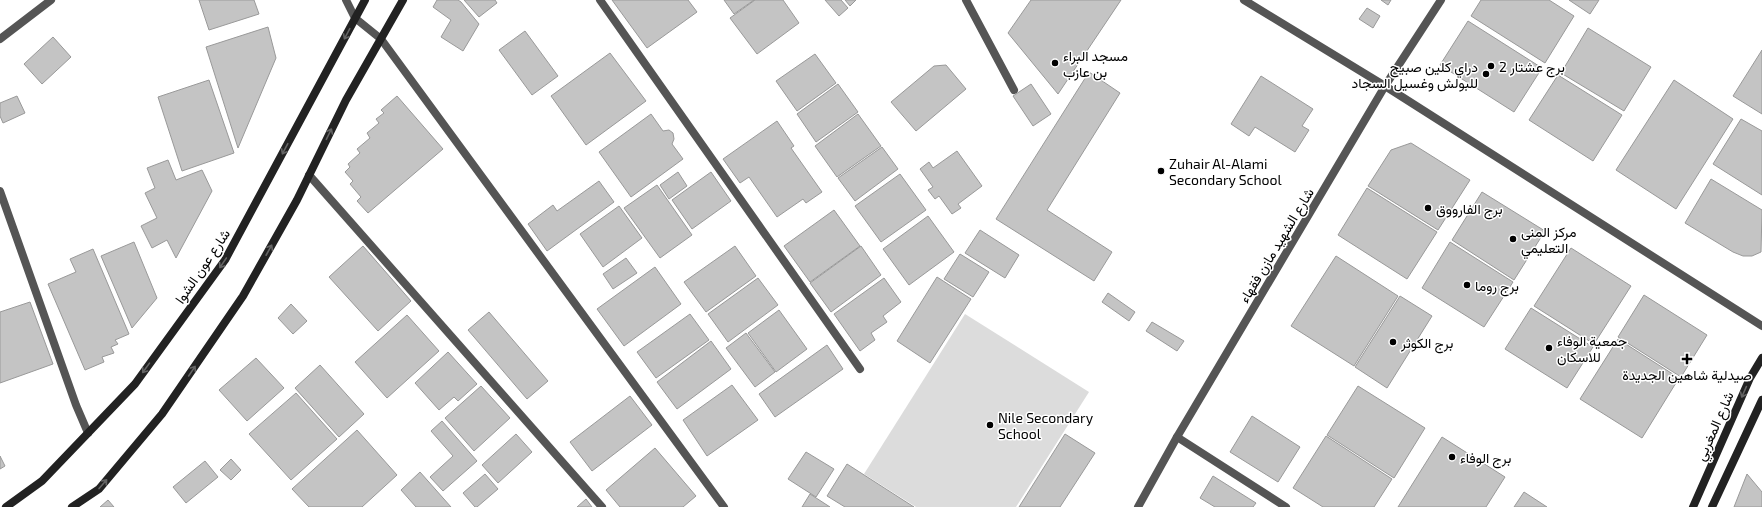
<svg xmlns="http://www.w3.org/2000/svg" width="1762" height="507" font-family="'Exo 2',Vazirmatn,sans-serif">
  <rect width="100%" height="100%" fill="#fff"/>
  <path fill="#dcdcdc" d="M965 314 1089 392 1016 507H916L864 474Z"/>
  <g fill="#c4c4c4" stroke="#999">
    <path d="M199 0H254L259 14 209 30Z"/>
    <path d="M437 0H458L461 2 479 24 463 51 441 37 451 20 433 7Z"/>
    <path d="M464 0H495L497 3 479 17Z"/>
    <path d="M612 0H688L697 12 647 48Z"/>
    <path d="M724 0H754L734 14Z"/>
    <path d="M755 0H783L799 23 757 54 730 18Z"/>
    <path d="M825 0H841L848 8 839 16Z"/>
    <path d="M845 0H856L850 6Z"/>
    <path d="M1031 0H1121L1058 94 1008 33Z"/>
    <path d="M1381 0H1391L1388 5Z"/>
    <path d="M1481 0H1549L1574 16 1545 63 1471 16Z"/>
    <path d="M1569 0H1599L1590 14Z"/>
    <path d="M1367 8 1380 16 1373 28 1359 19Z"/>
    <path d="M1468 21 1542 68 1514 112 1440 65Z"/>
    <path d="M268 27 276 58 238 148 206 47Z"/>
    <path d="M1588 28 1651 67 1624 111 1561 73Z"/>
    <path d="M525 31 558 76 532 95 499 50Z"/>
    <path d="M53 37 71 57 42 84 24 64Z"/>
    <path d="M1762 50V114L1733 96Z"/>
    <path d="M610 53 646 101 586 145 551 96Z"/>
    <path d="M815 54 836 83 797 111 776 81Z"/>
    <path d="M946 65 966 89 916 131 891 102 934 66Z"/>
    <path d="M1089 72 1120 93 1047 210 1112 252 1094 281 996 219Z"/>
    <path d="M1558 75 1622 115 1593 161 1529 120Z"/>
    <path d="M1261 76 1313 109 1302 126 1309 130 1295 152 1255 127 1249 136 1231 124Z"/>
    <path d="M209 80 234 153 182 171 158 97Z"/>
    <path d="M1674 80 1733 119 1676 209 1616 170Z"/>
    <path d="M838 84 858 112 816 142 797 114Z"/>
    <path d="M1031 84 1051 114 1033 126 1013 96Z"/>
    <path d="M17 96 25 113 3 123 0 116V103Z"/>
    <path d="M397 96 443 149 368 213 357 201 361 197 350 184 353 181 345 172 350 167 348 164 360 153 357 149 370 138 367 133 379 123 376 119 384 113 381 110Z"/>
    <path d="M651 114 663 131 669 130 673 133 674 139 672 144 683 159 631 197 599 152Z"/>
    <path d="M858 114 881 146 837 177 815 146Z"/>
    <path d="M1741 119 1762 131V195L1713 164Z"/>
    <path d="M777 121 794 146 791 148 822 192 806 203 803 199 777 217 749 177 740 183 723 159Z"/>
    <path d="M1411 143 1470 180 1438 230 1368 186 1391 150Z"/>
    <path d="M882 147 898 169 855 201 838 178Z"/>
    <path d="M957 151 982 186 958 204 961 208 952 214 939 196 935 199 928 190 933 187 920 169 929 162 933 168Z"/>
    <path d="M168 160 176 180 202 170 212 191 176 258 167 240 152 248 141 226 157 218 145 193 155 188 147 168Z"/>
    <path d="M678 172 687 186 669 199 660 185Z"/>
    <path d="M711 172 731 201 692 229 672 200Z"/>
    <path d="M900 174 926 210 881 242 855 206Z"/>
    <path d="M1711 179 1762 210 1761 252 1752 256H1743L1733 252 1685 223Z"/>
    <path d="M599 181 614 202 547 251 528 224 553 205 557 211Z"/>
    <path d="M657 185 692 235 660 258 624 208Z"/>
    <path d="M1367 188 1437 232 1407 279 1338 235Z"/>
    <path d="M1482 192 1545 231 1514 280 1452 240Z"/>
    <path d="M619 206 642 238 603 267 580 234Z"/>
    <path d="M834 210 860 246 810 282 784 246Z"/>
    <path d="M928 216 954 252 909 285 883 249Z"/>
    <path d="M980 230 1019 255 1005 278 965 253Z"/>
    <path d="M134 242 157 298 132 328 101 256Z"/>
    <path d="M1450 242 1513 282 1484 327 1422 288Z"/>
    <path d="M363 246 411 301 378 331 329 277Z"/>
    <path d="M735 246 756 276 706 312 684 282Z"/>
    <path d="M861 246 881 275 831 312 810 283Z"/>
    <path d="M1571 248 1631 286 1594 344 1534 306Z"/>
    <path d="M93 249 129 334 115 340 118 344 111 347 114 353 102 357 104 362 85 370 48 284 76 272 70 259Z"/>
    <path d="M960 254 989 272 973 297 944 279Z"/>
    <path d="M1336 256 1398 296 1354 366 1291 326Z"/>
    <path d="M626 258 637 273 613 289 603 274Z"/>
    <path d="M655 267 681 304 624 346 597 309Z"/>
    <path d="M937 277 971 299 930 363 897 341Z"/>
    <path d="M758 278 778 305 728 342 708 314Z"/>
    <path d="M884 278 901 302 883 316 887 322 871 333 875 340 860 351 834 314Z"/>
    <path d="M1108 293 1135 312 1129 321 1102 302Z"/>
    <path d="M1644 295 1707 335 1681 377 1618 337Z"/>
    <path d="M1400 296 1432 316 1387 388 1355 367Z"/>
    <path d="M30 302 53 364 0 383V312Z"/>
    <path d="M291 304 307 321 293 334 278 318Z"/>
    <path d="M1531 308 1593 347 1567 388 1505 349Z"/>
    <path d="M779 310 807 349 776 372 748 333Z"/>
    <path d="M489 312 548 381 527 399 468 330Z"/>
    <path d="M690 314 709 340 656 378 637 352Z"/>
    <path d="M407 315 439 351 387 398 355 362Z"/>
    <path d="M1152 322 1184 341 1177 351 1146 331Z"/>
    <path d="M746 333 775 372 755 387 726 348Z"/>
    <path d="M1618 339 1679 378 1642 438 1580 399Z"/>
    <path d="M711 341 731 369 677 409 657 382Z"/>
    <path d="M827 345 843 369 775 417 759 394Z"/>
    <path d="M448 352 477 384 458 401 454 397 439 410 415 383Z"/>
    <path d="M256 358 284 388 247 421 219 390Z"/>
    <path d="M320 365 364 414 339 437 295 388Z"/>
    <path d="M732 385 758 420 707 456 683 420Z"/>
    <path d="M481 386 510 418 474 451 445 418Z"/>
    <path d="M1358 386 1425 428 1394 478 1327 435Z"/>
    <path d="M296 393 337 439 291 480 249 434Z"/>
    <path d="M630 396 652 425 592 471 570 442Z"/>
    <path d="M1252 416 1300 447 1278 482 1230 452Z"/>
    <path d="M442 421 477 461 443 491 430 477 453 456 431 431Z"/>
    <path d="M357 430 397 475 362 507H309L292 489Z"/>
    <path d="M516 434 532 452 498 483 482 465Z"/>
    <path d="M1065 434 1095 453 1060 507H1019Z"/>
    <path d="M1326 436 1392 479 1374 507H1323L1293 488Z"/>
    <path d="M1442 437 1505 477 1486 507H1398Z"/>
    <path d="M655 448 696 496 683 507H620L606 490Z"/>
    <path d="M806 452 834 469 816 497 788 479Z"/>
    <path d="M0 456 5 466 0 469Z"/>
    <path d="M231 459 241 470 231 480 220 470Z"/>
    <path d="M205 461 218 477 186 503 173 487Z"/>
    <path d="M847 464 914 507H845L827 496Z"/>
    <path d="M420 472 451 507H416L401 490Z"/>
    <path d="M485 474 498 489 477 507H475L463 493Z"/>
    <path d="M1747 474 1762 492V507H1734Z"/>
    <path d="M1213 476 1256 503 1253 507H1215L1200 498Z"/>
    <path d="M1524 492 1547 507H1514Z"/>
    <path d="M810 494 830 507H802Z"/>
    <path d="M586 499 592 507H577Z"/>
    <path d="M108 500 114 507H100Z"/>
  </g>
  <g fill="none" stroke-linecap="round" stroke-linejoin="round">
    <g stroke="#555" stroke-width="8">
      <path d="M0 39 51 0"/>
      <path d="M0 191 76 405 88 433"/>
    </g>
    <g stroke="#555" stroke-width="8">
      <path d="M346 0 355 18 381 39 724 507"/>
      <path d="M600 0 860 369"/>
      <path d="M966 0 1014 90"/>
      <path d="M1244 0 1385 86 1762 326"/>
      <path d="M309 175 602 507"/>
      <path d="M1177 437 1286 507"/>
      <path d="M1138 507 1177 437 1385 86 1441 0"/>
    </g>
    <g stroke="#222" stroke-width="8">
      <path d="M6 507 42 481 135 384 225 260 365 0"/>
      <path d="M72 507 99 489 162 414 243 296 297 200 346 100 403 0"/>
      <path d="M1693 507 1750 378 1762 358"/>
      <path d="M1712 507 1762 400"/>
    </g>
  </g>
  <defs><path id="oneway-shaft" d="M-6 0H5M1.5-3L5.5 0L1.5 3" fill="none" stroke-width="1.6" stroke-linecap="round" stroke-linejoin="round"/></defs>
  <g stroke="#646464">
    <use href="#oneway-shaft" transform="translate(347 34) rotate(118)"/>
    <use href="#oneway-shaft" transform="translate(329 134) rotate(-64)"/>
    <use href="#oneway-shaft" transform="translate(285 149) rotate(118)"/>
    <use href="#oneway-shaft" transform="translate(269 250) rotate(-61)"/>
    <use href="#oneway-shaft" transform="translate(223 263) rotate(124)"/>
    <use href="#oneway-shaft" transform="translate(146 368) rotate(126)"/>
    <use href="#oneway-shaft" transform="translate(192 371) rotate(-56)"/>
    <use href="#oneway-shaft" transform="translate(1744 392) rotate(114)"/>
    <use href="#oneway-shaft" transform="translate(103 484) rotate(-49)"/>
  </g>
  <g fill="#000" stroke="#fff" stroke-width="1.5">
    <circle cx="1055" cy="63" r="4"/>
    <circle cx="1491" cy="66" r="4"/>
    <circle cx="1486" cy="74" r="4"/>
    <circle cx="1161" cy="171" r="4"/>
    <circle cx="1428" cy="208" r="4"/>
    <circle cx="1513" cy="239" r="4"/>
    <circle cx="1467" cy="285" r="4"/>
    <circle cx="1393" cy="342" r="4"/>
    <circle cx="1549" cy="348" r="4"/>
    <path d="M1685 353h4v4h4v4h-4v4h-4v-4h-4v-4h4z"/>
    <circle cx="990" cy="425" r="4"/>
    <circle cx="1452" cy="457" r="4"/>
  </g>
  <g text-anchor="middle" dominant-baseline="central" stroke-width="3" stroke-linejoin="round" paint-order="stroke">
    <g font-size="14" fill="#000" stroke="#fff" text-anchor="start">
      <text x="1063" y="55">مسجد البراء<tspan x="1063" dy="16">بن عازب</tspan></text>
      <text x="1478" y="66" text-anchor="end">دراي كلين صبيح<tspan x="1478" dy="16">للبولش وغسيل السجاد</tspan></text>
      <text x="1499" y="66">برج عشتار 2</text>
      <text x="1169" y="163">Zuhair Al-Alami<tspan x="1169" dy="16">Secondary School</tspan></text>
      <text x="1436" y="208">برج الفارووق</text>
      <text x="1521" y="231">مركز المنى<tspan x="1521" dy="16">التعليمي</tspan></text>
      <text x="1475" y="285">برج روما</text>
      <text x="1557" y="340">جمعية الوفاء<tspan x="1557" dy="16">للاسكان</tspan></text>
      <text x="1401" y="342">برج الكوثر</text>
      <text x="1687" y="374" text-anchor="middle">صيدلية شاهين الجديدة</text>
      <text x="998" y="417">Nile Secondary<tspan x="998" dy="16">School</tspan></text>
      <text x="1460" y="457">برج الوفاء</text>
    </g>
    <g font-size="14" fill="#000" stroke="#fff">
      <text transform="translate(1276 245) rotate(-59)">شارع الشهيد مازن فقهاء</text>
      <text transform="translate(202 266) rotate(-56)">شارع عون الشوا</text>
      <text transform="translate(1714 426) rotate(-66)">شارع المغربي</text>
    </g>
  </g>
</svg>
